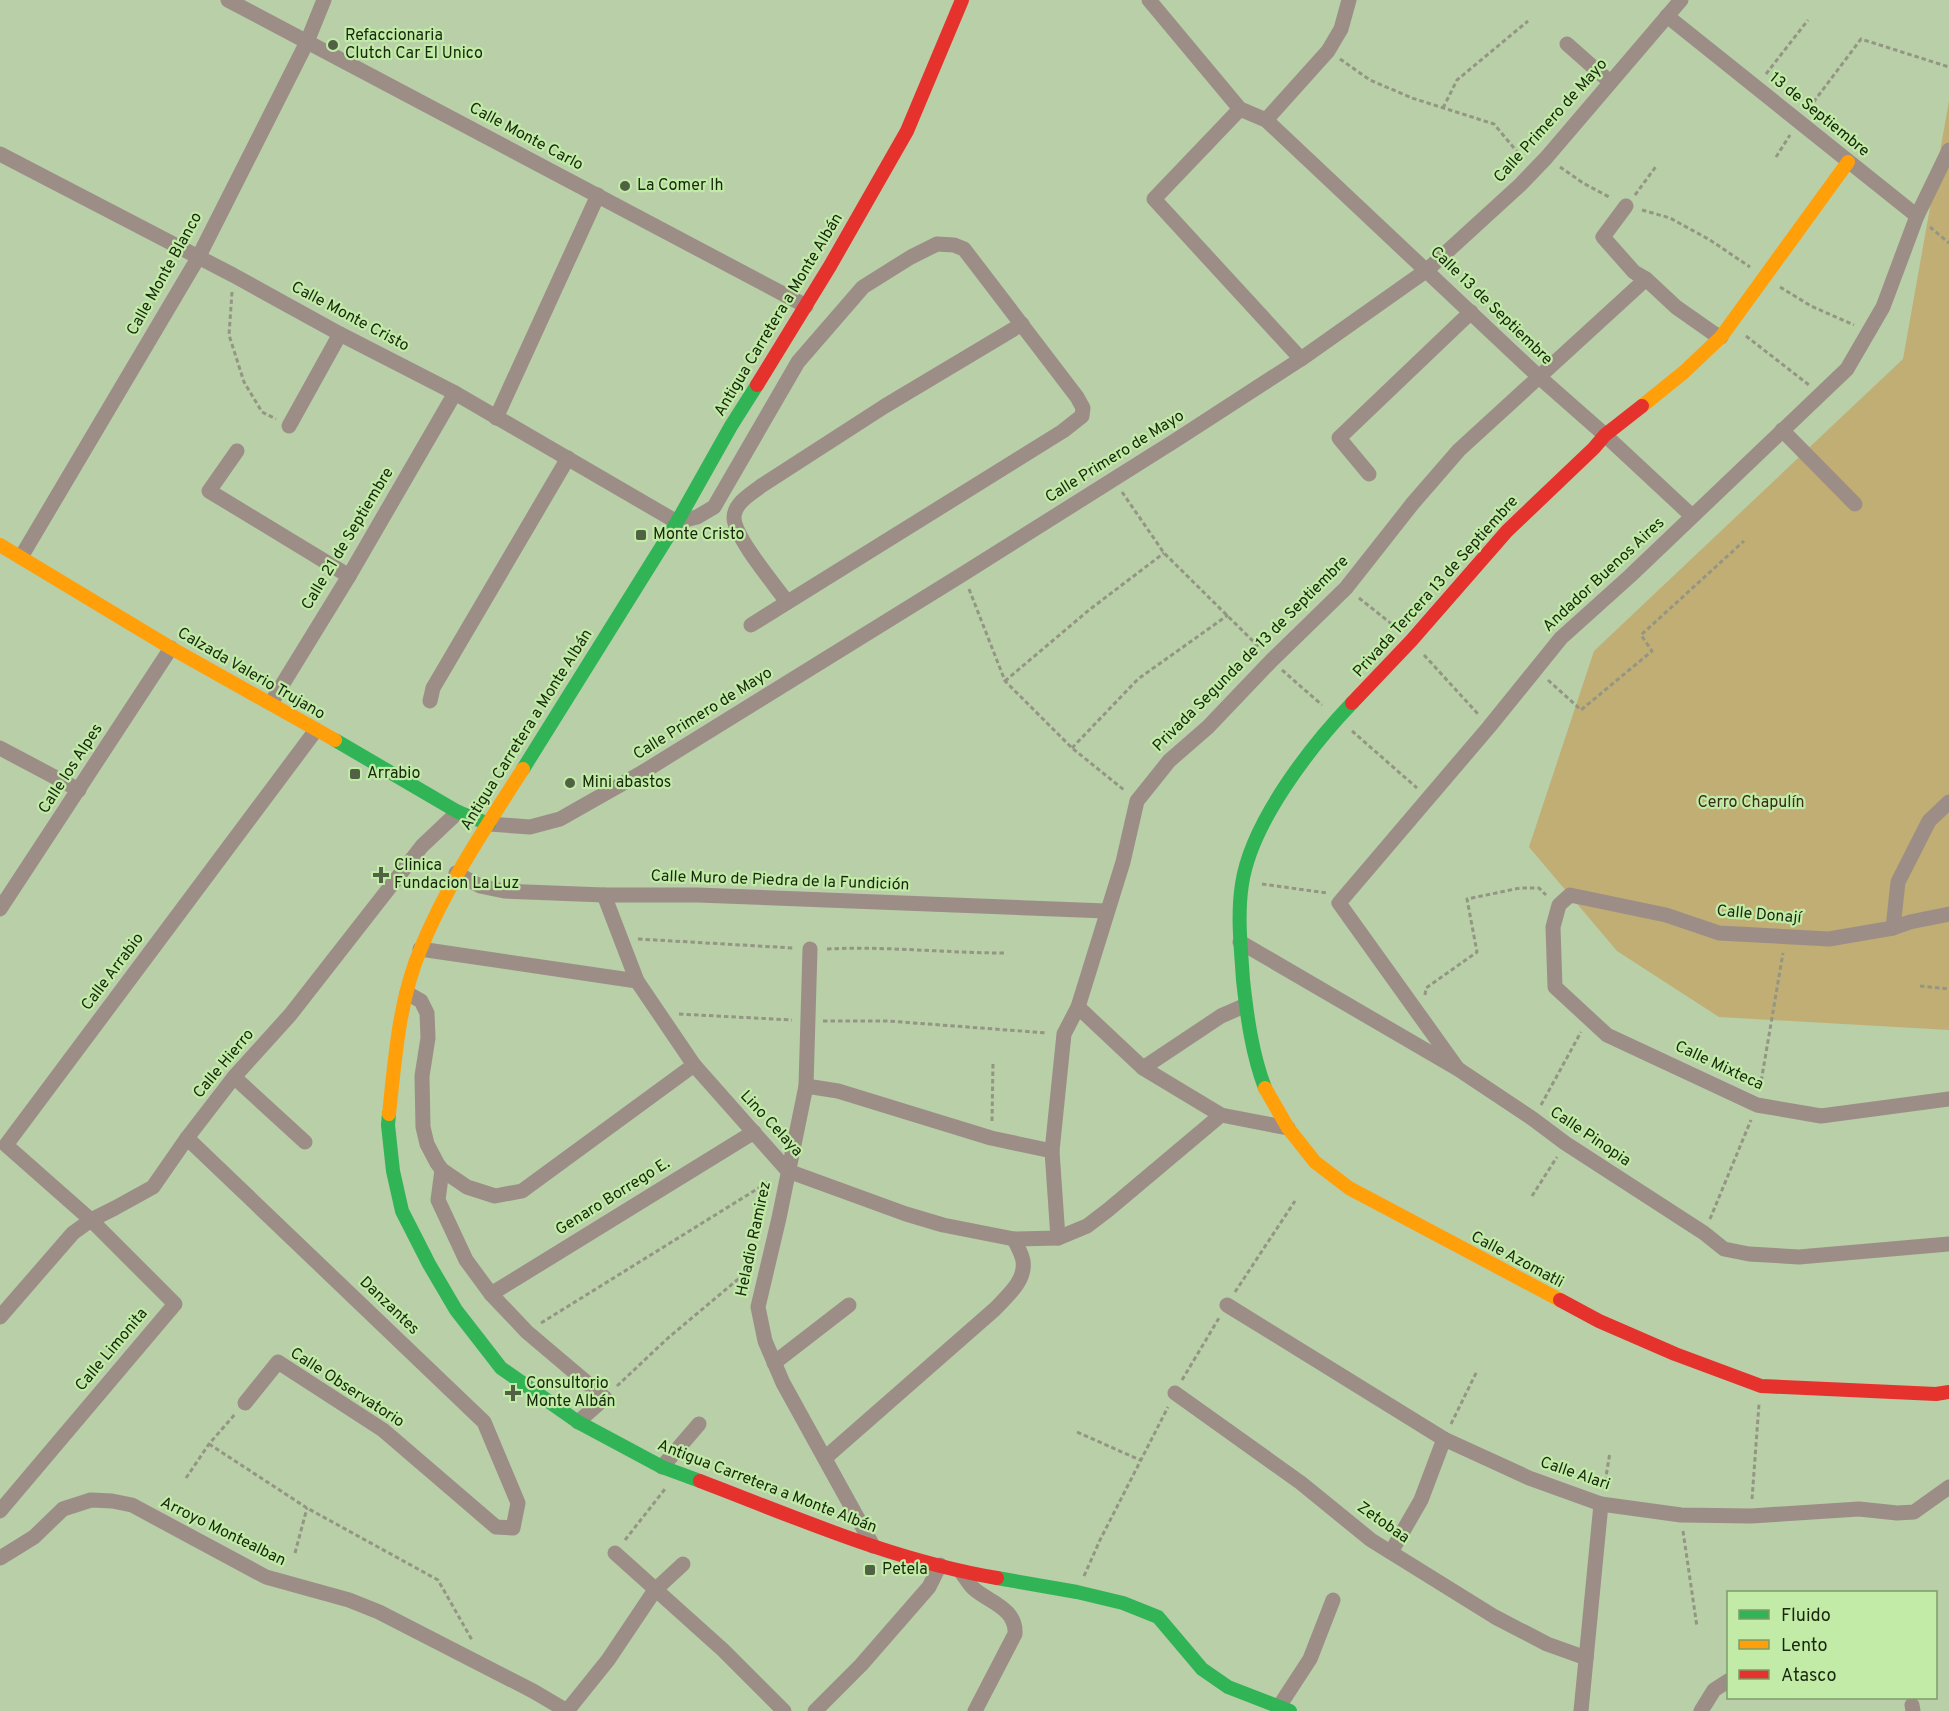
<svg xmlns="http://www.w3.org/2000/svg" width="1949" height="1711" font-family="Overpass,sans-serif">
  <rect width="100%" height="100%" fill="#b8cfa8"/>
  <path fill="#c1ae74" d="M1949 101V1030L1719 1017 1617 951 1529 847 1594 651 1903 359Z"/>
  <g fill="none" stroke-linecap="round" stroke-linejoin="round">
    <g stroke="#949684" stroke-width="3" stroke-dasharray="4.5 3" stroke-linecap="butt">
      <path d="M1340 59 1370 80 1412 98 1494 124 1524 160"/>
      <path d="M1766 74 1808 20"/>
      <path d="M1443 108 1457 80 1528 21"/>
      <path d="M1809 108 1861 39 1949 67"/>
      <path d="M1776 157 1790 135"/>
      <path d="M1560 167 1583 183 1611 198"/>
      <path d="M1635 195 1657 165"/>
      <path d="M1642 210 1670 218 1710 240 1750 267"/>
      <path d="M1930 227 1949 243"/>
      <path d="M1780 287 1811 306 1854 325"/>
      <path d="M232 292 229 335 244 382 262 412 276 419"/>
      <path d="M1746 336 1809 385"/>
      <path d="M1122 492 1164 553 1260 648"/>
      <path d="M969 589 1005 681 1072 748 1124 790"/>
      <path d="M1359 598 1398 629"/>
      <path d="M1424 655 1478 714"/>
      <path d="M1282 670 1322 705"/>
      <path d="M1548 680 1581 710 1652 651 1641 635 1744 541"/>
      <path d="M1005 681 1089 610 1164 553"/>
      <path d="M1352 731 1417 788"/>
      <path d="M1072 748 1138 679 1228 615"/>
      <path d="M1262 884 1327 893"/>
      <path d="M638 939 793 948"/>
      <path d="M827 949C886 946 946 953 1005 953"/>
      <path d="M1920 986 1949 989"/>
      <path d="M1425 995 1426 988 1477 952 1467 899 1520 888H1539L1546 895"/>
      <path d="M679 1014 792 1020"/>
      <path d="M823 1021H888L1047 1033"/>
      <path d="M1760 1088 1783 953"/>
      <path d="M1541 1105 1581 1032"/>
      <path d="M992 1121 993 1062"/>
      <path d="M1532 1196 1557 1157"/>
      <path d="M1710 1219 1751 1120"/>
      <path d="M1235 1292 1295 1201"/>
      <path d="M541 1323 770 1181"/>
      <path d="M1182 1380 1219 1318"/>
      <path d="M617 1386 668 1338 749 1270"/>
      <path d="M1451 1424 1477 1371"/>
      <path d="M1077 1432 1140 1460"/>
      <path d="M209 1444 307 1508 438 1580 472 1640"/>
      <path d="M186 1478 209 1444 236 1413"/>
      <path d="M1604 1489 1610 1452"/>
      <path d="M1752 1499 1759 1404"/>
      <path d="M1683 1531 1697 1627"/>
      <path d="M625 1540 665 1489"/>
      <path d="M295 1553 307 1508"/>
      <path d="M1084 1576 1100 1540 1168 1407"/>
    </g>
    <g stroke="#9c8e87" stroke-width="15">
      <path d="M228 0 806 306"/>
      <path d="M1149 0 1240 109 1266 120 1538 376 1605 435 1692 516"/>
      <path d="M1667 16 1917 216"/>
      <path d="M1567 44 1610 82"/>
      <path d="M1240 109 1154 199 1301 359"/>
      <path d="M1266 120 1328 51 1341 29 1349 0"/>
      <path d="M0 154 233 275 340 334 455 393 677 522 697 517 714 507 798 362 863 287 911 257 937 244 954 245 964 249 1077 397 1083 408 1082 416 1063 431 751 625"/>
      <path d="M1626 206 1603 237 1634 272 1646 279 1676 307 1713 333 1721 337"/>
      <path d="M496 418 598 195"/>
      <path d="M289 426 340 334"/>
      <path d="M1782 430 1855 504"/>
      <path d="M237 451 209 491 349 576"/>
      <path d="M1369 474 1339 438 1471 312"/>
      <path d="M21 557 198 258 307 42 324 0"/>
      <path d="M787 602C775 585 735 538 734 518 734 503 751 494 761 486L885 406 1022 324"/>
      <path d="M430 701 433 688 568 458"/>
      <path d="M271 703 349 576 455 393"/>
      <path d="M0 748 79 790"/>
      <path d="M489 824 530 827 560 819 643 772 963 574 1176 440 1301 359 1427 270 1520 185 1546 158 1681 0"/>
      <path d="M456 873 480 886 504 891 604 895H698L1106 911"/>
      <path d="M604 895 637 981 694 1065 788 1171 906 1214 943 1225 1014 1239 1058 1238 1087 1226 1108 1210 1221 1115"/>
      <path d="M0 909 171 648"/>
      <path d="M1949 914 1910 922 1893 928 1829 939 1719 933 1666 915 1570 895 1559 905 1553 927 1555 987 1607 1035 1757 1105 1821 1116 1949 1099"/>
      <path d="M1893 928 1898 882 1929 821 1949 802"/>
      <path d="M1240 942 1458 1069 1533 1119 1565 1143 1704 1233 1724 1249 1749 1254 1799 1257 1949 1244"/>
      <path d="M420 949 637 981"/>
      <path d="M810 949 806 1086 779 1218 758 1307 765 1341 783 1383 873 1546"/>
      <path d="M407 993 421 1001 427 1013 428 1038 422 1076 423 1127 427 1144 437 1163 442 1170 467 1187 495 1196 522 1191 694 1065"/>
      <path d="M1078 1007 1143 1068 1221 1115 1288 1128"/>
      <path d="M1143 1068 1221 1016 1244 1006"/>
      <path d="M1458 1069 1339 903 1489 727 1561 638 1630 576 1847 369 1883 307 1917 216 1949 150"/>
      <path d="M234 1077 305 1142"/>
      <path d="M806 1086 838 1091 991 1138 1052 1151"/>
      <path d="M187 1138 484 1422 518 1503 513 1528 496 1527 383 1430 278 1362 245 1403"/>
      <path d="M442 1170 438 1200 466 1260 491 1294 527 1332 605 1398 578 1422"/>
      <path d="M1058 1238 1052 1151 1064 1034 1078 1007 1123 862 1137 801 1169 761 1208 727 1272 660 1346 588 1413 503 1459 450 1646 279"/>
      <path d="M491 1294 754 1132"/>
      <path d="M1227 1305 1444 1439 1529 1478 1601 1504 1681 1515 1751 1516 1859 1509 1897 1513 1914 1512 1949 1487"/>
      <path d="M0 1317 73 1233 91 1220 115 1208 153 1187 187 1138 234 1077 290 1015 422 846 458 812"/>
      <path d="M774 1363 849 1305"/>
      <path d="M1175 1393 1301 1483 1371 1540 1495 1617 1547 1644 1586 1658"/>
      <path d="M825 1458 995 1309C1007 1296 1026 1281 1023 1261 1022 1254 1017 1246 1014 1239"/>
      <path d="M662 1467 699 1424"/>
      <path d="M0 1511 175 1304 91 1220 6 1145 316 730"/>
      <path d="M1391 1552 1421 1500 1444 1439"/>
      <path d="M615 1553 723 1650 784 1711"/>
      <path d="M0 1558 34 1537 63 1509 91 1500 112 1501 132 1505 266 1577 349 1600 379 1612 533 1691 567 1711"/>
      <path d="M961 1572C965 1577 968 1583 973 1588 988 1602 1017 1608 1015 1634L975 1711"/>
      <path d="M1912 1705 1913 1711"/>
      <path d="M1278 1708 1310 1659 1333 1600"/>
      <path d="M567 1711 608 1660 655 1590 683 1564"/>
      <path d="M815 1711 861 1665 929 1587 940 1565"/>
      <path d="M1581 1711 1601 1504"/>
      <path d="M1701 1711 1714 1690 1728 1681"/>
    </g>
    <g stroke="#30b455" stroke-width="14">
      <path d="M335 740 458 812 489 824"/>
      <path d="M523 769 677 522 731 426 757 385"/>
      <path d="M1265 1088C1252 1054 1247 1016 1243 980 1241 948 1237 916 1242 884 1251 823 1310 747 1352 703"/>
      <path d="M389 1114 388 1125 393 1171 402 1211 429 1264 456 1310 501 1368 578 1422 662 1467 700 1481"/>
      <path d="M997 1578 1077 1592 1123 1603 1158 1617 1202 1669 1228 1687 1290 1711"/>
    </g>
    <g stroke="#ff9f0a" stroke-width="14">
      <path d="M1642 406 1684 372 1721 337 1848 162"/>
      <path d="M0 545 171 648 335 740"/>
      <path d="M1265 1088 1288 1128 1315 1162 1349 1188 1560 1300"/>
      <path d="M389 1114C395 1059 399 999 421 948 447 884 486 827 523 769"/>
    </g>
    <g stroke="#e5322d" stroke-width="14">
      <path d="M757 385 830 266 907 131 962 0"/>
      <path d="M1352 703 1411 641 1507 531 1594 448 1605 435 1642 406"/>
      <path d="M1560 1300 1599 1321 1675 1354 1761 1386 1936 1394 1949 1392"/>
      <path d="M700 1481C797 1518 894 1561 997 1578"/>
    </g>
  </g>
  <g fill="#506243" stroke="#c1eba6" stroke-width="2">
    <circle cx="333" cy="45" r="6"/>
    <circle cx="625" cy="186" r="6"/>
    <rect x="635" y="529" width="12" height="12" rx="3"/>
    <rect x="349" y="768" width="12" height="12" rx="3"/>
    <circle cx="570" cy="783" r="6"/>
    <path d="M378 866h6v6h6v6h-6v6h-6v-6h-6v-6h6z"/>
    <path d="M510 1384h6v6h6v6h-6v6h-6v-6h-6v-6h6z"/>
    <rect x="864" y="1564" width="12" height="12" rx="3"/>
  </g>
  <g text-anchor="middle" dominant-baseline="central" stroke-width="4.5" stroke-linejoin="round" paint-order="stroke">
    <g font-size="16" fill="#18280d" stroke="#c1eba6" text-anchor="start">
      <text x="345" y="36">Refaccionaria<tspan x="345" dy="18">Clutch Car El Unico</tspan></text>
      <text x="637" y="186">La Comer Ih</text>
      <text x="653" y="535">Monte Cristo</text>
      <text x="367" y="774">Arrabio</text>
      <text x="582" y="783">Mini abastos</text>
      <text x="394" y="866">Clinica<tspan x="394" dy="18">Fundacion La Luz</tspan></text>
      <text x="526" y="1384">Consultorio<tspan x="526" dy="18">Monte Albán</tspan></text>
      <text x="882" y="1570">Petela</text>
    </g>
    <g font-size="16" fill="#18280d" stroke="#c1eba6">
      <text transform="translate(1819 115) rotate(39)">13 de Septiembre</text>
      <text transform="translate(1551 121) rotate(-48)">Calle Primero de Mayo</text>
      <text transform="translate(526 137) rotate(28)">Calle Monte Carlo</text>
      <text transform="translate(165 274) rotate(-61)">Calle Monte Blanco</text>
      <text transform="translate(1491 306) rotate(44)">Calle 13 de Septiembre</text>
      <text transform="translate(779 315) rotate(-59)">Antigua Carretera a Monte Albán</text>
      <text transform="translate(350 317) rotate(28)">Calle Monte Cristo</text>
      <text transform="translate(1115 457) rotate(-32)">Calle Primero de Mayo</text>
      <text transform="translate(348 539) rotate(-59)">Calle 21 de Septiembre</text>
      <text transform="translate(1604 575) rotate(-43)">Andador Buenos Aires</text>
      <text transform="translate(1436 587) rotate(-48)">Privada Tercera 13 de Septiembre</text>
      <text transform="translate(1251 654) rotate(-45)">Privada Segunda de 13 de Septiembre</text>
      <text transform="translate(251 674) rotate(30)">Calzada Valerio Trujano</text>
      <text transform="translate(703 714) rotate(-32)">Calle Primero de Mayo</text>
      <text transform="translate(527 730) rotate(-58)">Antigua Carretera a Monte Albán</text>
      <text transform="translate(71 769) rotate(-57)">Calle los Alpes</text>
      <text transform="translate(780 881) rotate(2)">Calle Muro de Piedra de la Fundición</text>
      <text transform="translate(1759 915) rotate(5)">Calle Donají</text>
      <text transform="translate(113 972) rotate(-53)">Calle Arrabio</text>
      <text transform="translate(224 1064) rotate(-50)">Calle Hierro</text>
      <text transform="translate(1719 1066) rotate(25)">Calle Mixteca</text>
      <text transform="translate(771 1124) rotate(47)">Lino Celaya</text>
      <text transform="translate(1590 1137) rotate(34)">Calle Pinopia</text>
      <text transform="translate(613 1197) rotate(-32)">Genaro Borrego E.</text>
      <text transform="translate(754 1239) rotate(-78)">Heladio Ramirez</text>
      <text transform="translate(1517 1260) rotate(28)">Calle Azomatli</text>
      <text transform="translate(389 1306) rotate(44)">Danzantes</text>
      <text transform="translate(112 1350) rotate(-50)">Calle Limonita</text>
      <text transform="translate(347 1388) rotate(33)">Calle Observatorio</text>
      <text transform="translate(1575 1474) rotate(19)">Calle Alari</text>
      <text transform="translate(767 1487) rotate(21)">Antigua Carretera a Monte Albán</text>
      <text transform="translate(1383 1523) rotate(35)">Zetobaa</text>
      <text transform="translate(223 1532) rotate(26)">Arroyo Montealban</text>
    </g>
    <g font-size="16" fill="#3a2c19" stroke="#c1eba6">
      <text x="1751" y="803">Cerro Chapulín</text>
    </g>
  </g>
  <rect x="1727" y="1591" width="210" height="108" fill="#c1eba6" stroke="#7d9d69" stroke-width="1.5"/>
  <rect x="1739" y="1610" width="30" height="9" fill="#30b455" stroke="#7d9d69" stroke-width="1.5"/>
  <text x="1781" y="1621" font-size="18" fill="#18280d">Fluido</text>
  <rect x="1739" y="1640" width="30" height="9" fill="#ff9f0a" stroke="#7d9d69" stroke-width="1.5"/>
  <text x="1781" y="1651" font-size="18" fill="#18280d">Lento</text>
  <rect x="1739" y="1670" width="30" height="9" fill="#e5322d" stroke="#7d9d69" stroke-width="1.5"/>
  <text x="1781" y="1681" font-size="18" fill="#18280d">Atasco</text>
</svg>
